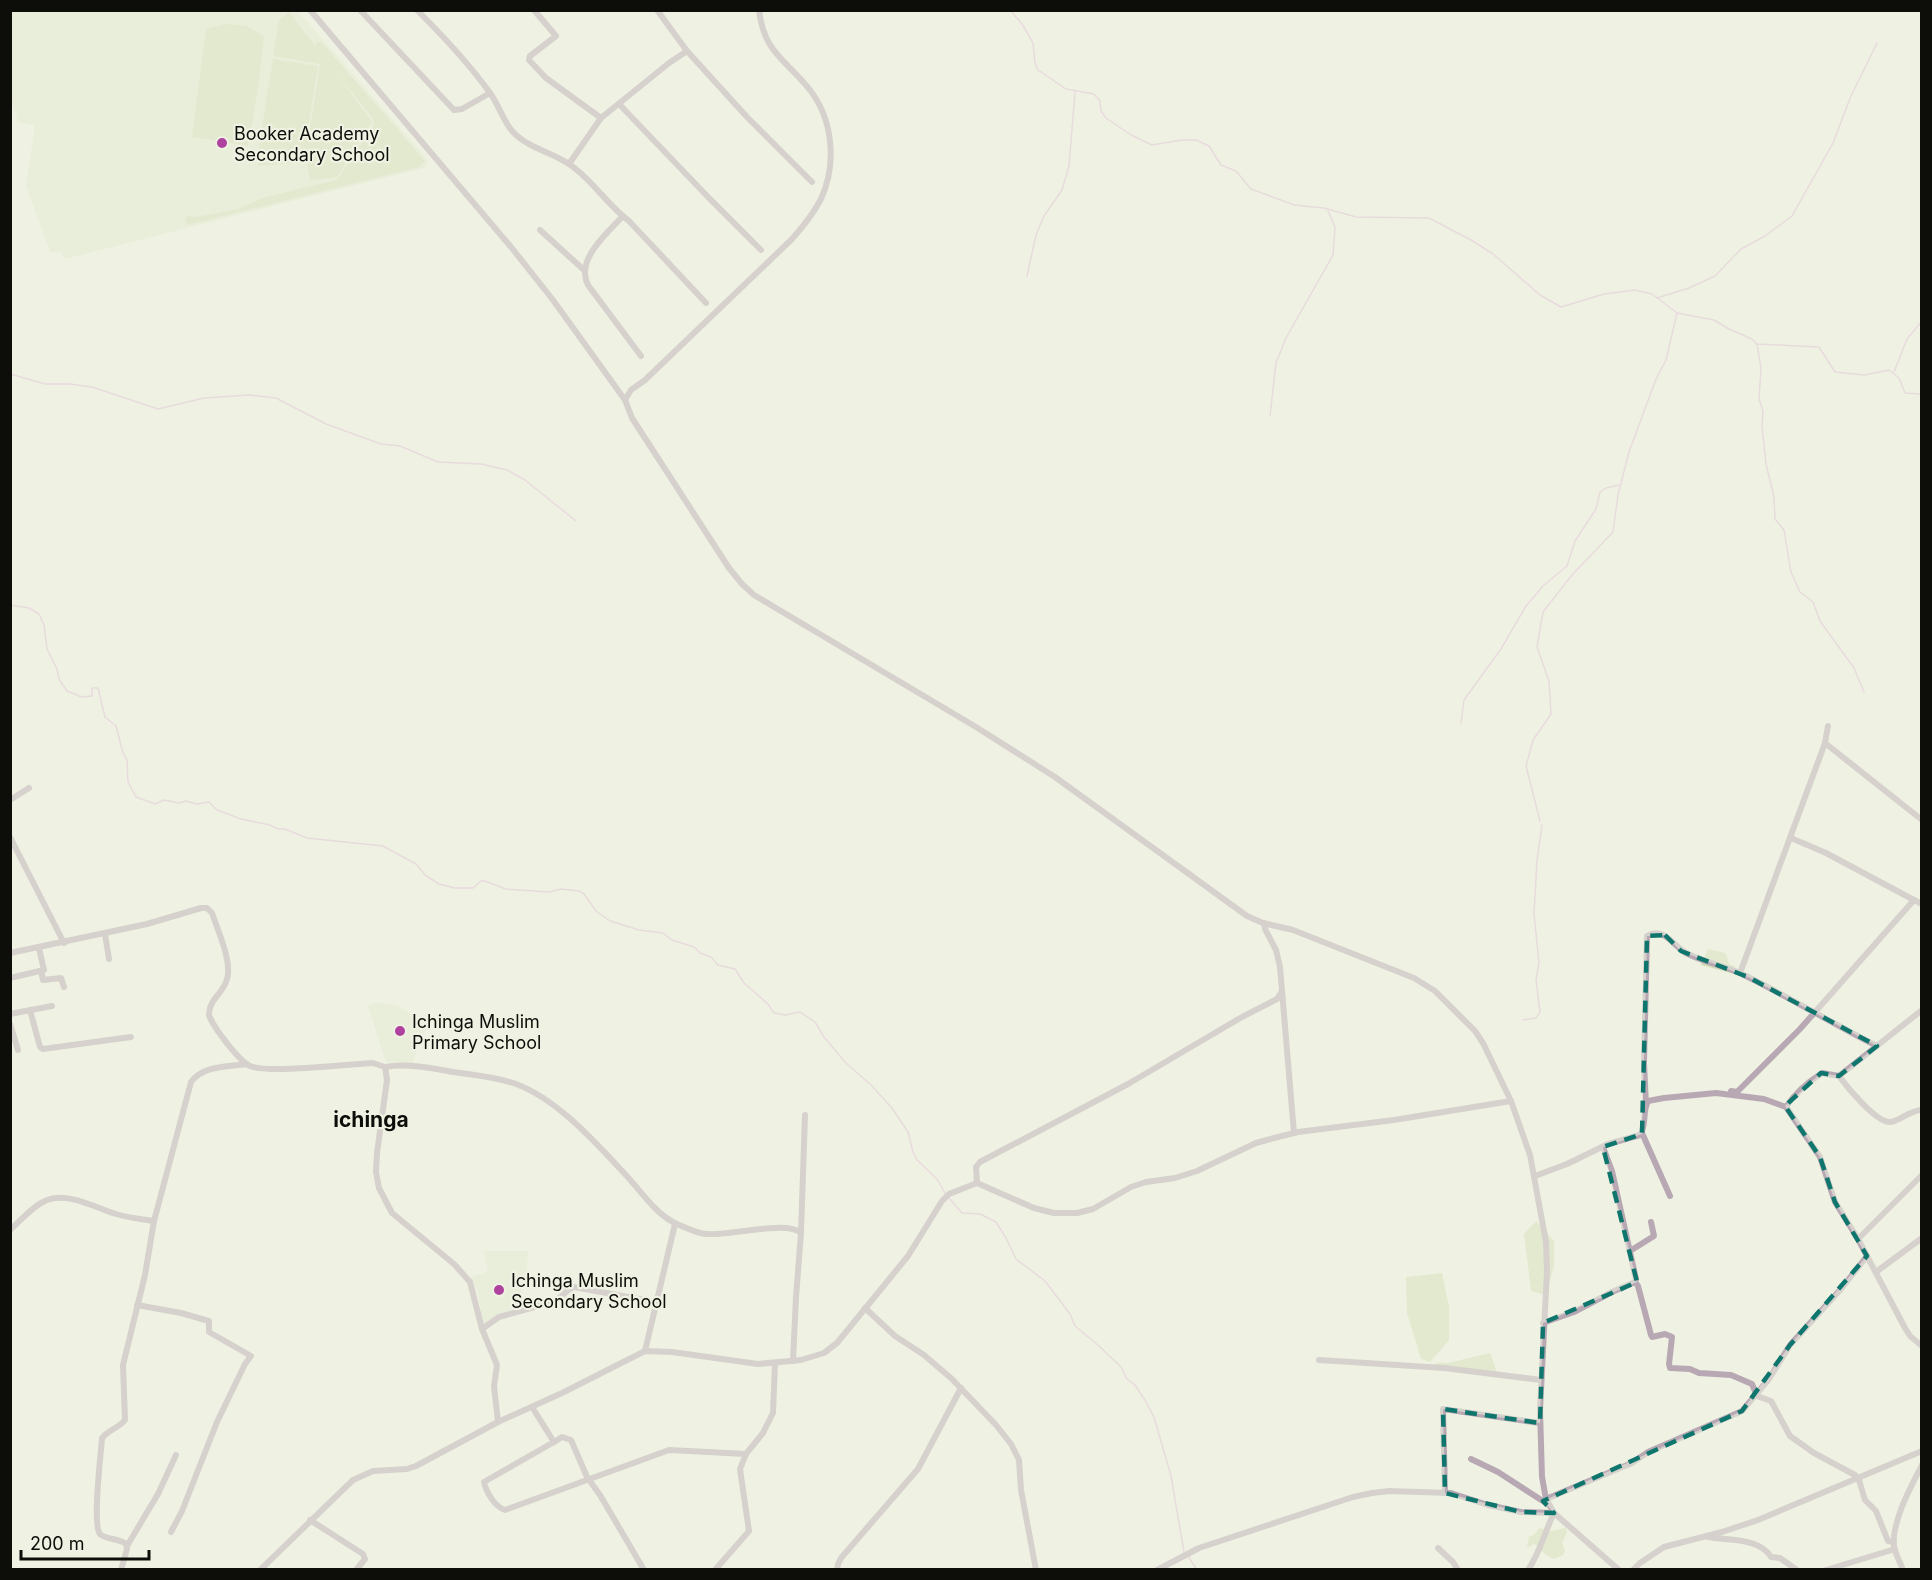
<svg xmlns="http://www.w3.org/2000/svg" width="1932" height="1580" font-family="Inter,sans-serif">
  <rect width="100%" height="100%" fill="#eff2e2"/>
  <g fill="#e3e8d1">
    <path d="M10 11H298L429 161 424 168 65 259 60 252H50L26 186 35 125 18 122 11 100Z"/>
    <path d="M374 1002 398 1006 428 1024 414 1058 413 1064 386 1062 368 1006Z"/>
    <path d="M483 1251H528L527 1269 516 1310 499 1313 486 1323 482 1321 478 1292 470 1277 488 1271Z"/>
  </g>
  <g fill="#d5ddb7">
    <path d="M289 12 315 46 317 42H321L425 161 419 167 187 225 185 220 188 216 197 217 238 209 262 198 337 180 374 124 373 118 335 72 372 122 337 177 310 180 307 162 258 166 261 128 309 135 320 64 273 56 279 21Z"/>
    <path d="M226 24 246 26 264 36 258 87 248 146 192 137 206 29Z"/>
    <path d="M273 59 318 66 307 134 262 127Z"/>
    <path d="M1708 949 1726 953 1729 964 1735 966 1734 974 1701 965Z"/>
    <path d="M1536 1221 1554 1241V1266L1546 1295 1531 1291 1524 1234Z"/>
    <path d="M1442 1273 1449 1307V1340L1430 1362 1421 1359 1407 1313 1406 1277Z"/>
    <path d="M1490 1353 1498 1375 1439 1368 1436 1363H1448Z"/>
    <path d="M1539 1528 1551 1531 1566 1528 1567 1533 1562 1543 1565 1550 1563 1555 1554 1559 1545 1554 1535 1544 1527 1547 1529 1537 1535 1534Z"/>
  </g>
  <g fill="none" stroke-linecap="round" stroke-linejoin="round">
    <g stroke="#e1bed9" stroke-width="1.5">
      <path d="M1010 10 1022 24 1033 43 1035 63 1038 70 1066 89 1094 94 1100 101 1101 111 1106 118 1131 135 1152 145 1182 140H1196L1209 146 1221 165 1236 171 1251 189 1294 205 1324 208 1356 217 1429 218 1471 240 1493 254 1540 295 1561 307 1604 294 1635 290 1652 294 1677 313 1714 320 1729 329 1752 339 1757 344 1819 347 1835 372 1864 375 1889 370 1899 378 1905 393 1922 394"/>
      <path d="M1027 276 1036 235 1044 216 1062 190 1069 166 1075 92"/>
      <path d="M1657 298 1689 288 1715 276 1741 249 1765 236 1792 216 1833 143 1851 96 1877 43"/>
      <path d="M1757 344 1761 368 1759 399 1763 411 1762 426 1766 464 1774 497 1775 519 1784 530 1791 572 1800 592 1813 602 1820 621 1854 668 1864 692"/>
      <path d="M1894 372 1907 339 1922 321"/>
      <path d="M10 374 45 384H70L92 387 158 409 204 398 249 395 276 398 326 424 381 444 400 446 438 462 481 464 507 470 525 480 576 521"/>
      <path d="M1270 416 1276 363 1286 338 1333 255 1335 227 1328 211"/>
      <path d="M10 605 29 608 39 614 44 625 47 649 57 669 59 679 67 691 82 697 92 696V688H98L105 717 116 726 123 753 127 760 128 782 136 797 155 804 164 800 179 803 186 801 197 804 209 802 217 810 241 819 270 825 278 829H285L307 838 383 846 416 864 425 875 439 884 455 888H473L481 881H485L506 889 549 892 561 889 579 891 584 894 596 911 610 921 639 930 663 933 672 940 694 947 700 953 711 957 718 965 735 969 744 983 768 1004 774 1013 785 1015 800 1012 815 1022 824 1037 846 1063 871 1085 892 1108 908 1132 913 1152 917 1160 937 1179 946 1195"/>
      <path d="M1461 723 1464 700 1501 649 1526 606 1543 586 1567 566 1575 541 1596 509 1600 492 1606 488 1619 485"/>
      <path d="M1540 821 1526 766 1533 740 1551 714 1549 681 1537 647 1543 612 1572 575 1613 532 1618 495 1629 452 1656 379 1666 360 1677 313"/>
      <path d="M1523 1020 1536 1018 1540 1012 1536 980 1539 963 1534 914 1537 860 1542 825"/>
      <path d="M949 1198 962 1213 980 1214 996 1222 1006 1238 1016 1259 1045 1281 1070 1314 1075 1326 1099 1346 1121 1367 1127 1379 1135 1385 1145 1400 1154 1417 1171 1476 1184 1552"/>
      <path d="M1188 1556 1197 1570"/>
    </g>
    <g stroke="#b8a8b4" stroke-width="6">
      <path d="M310 10 511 247 553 300 625 400 632 418 729 568 742 584 754 595 976 727 1055 777 1247 916 1263 923 1293 930 1414 978 1435 991 1475 1031 1483 1043 1511 1101 1530 1155 1546 1242 1547 1271 1540 1410 1542 1477 1546 1499 1554 1513 1619 1570"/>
      <path d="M360 10 454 110 462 109 490 93"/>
      <path d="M417 10C443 36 468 62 490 93 499 105 503 121 513 132 528 148 552 152 569 164 592 179 607 205 629 221L706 303"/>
      <path d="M534 10 556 36 530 56 529 60 546 78 601 118"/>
      <path d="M657 10 687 51 747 117 812 182"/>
      <path d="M619 104 708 197 761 250"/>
      <path d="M569 164 601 118 669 63 687 51"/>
      <path d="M623 216C607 233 575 260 588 285L641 356"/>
      <path d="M540 230 584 270"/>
      <path d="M625 400 631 390 645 380 791 240C802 228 813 214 821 199 837 164 833 120 810 90 787 60 764 54 759 10"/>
      <path d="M1828 726 1825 743 1922 820"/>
      <path d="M10 800 29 788"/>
      <path d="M10 837 64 943"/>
      <path d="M1791 838 1826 853 1914 900"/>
      <path d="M1264 923 1265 929 1276 950 1280 967 1294 1133"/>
      <path d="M105 934 109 959"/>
      <path d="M10 953 147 924 201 908H207L212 913C218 931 234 965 226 982 221 995 209 1000 209 1015 213 1027 239 1061 250 1066 269 1074 348 1064 373 1063L385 1067 387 1080 377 1153 376 1172 379 1188 392 1213 454 1264 470 1282 482 1329 497 1365 494 1386 498 1422"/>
      <path d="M41 971 43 980 61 978 64 987"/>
      <path d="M1740 973 1825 743"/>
      <path d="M10 978 44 970 39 948"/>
      <path d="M30 1010 40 1047 43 1049 131 1037"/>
      <path d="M10 1014 52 1006"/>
      <path d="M10 1024 18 1050"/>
      <path d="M385 1067C406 1063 432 1068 453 1072 474 1075 496 1077 516 1084 557 1099 595 1142 625 1174 640 1190 656 1215 677 1224 686 1228 698 1234 707 1234 730 1236 786 1220 801 1233L796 1297 793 1361"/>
      <path d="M1839 1076C1847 1087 1877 1124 1891 1122 1902 1120 1910 1110 1922 1110"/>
      <path d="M1731 1091 1737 1092 1800 1029 1914 900 1922 904"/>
      <path d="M1646 1105 1644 1063 1647 936C1664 926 1673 946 1686 953 1705 963 1727 966 1746 976 1791 998 1833 1024 1877 1046"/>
      <path d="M1786 1107C1795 1093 1808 1082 1822 1073L1839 1076 1922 1010"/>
      <path d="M1642 1133 1670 1196"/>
      <path d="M1535 1176 1567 1164 1608 1144 1640 1135C1647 1125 1642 1112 1648 1101L1664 1098 1716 1093 1764 1099 1786 1107 1820 1157 1835 1202 1858 1239 1905 1328 1910 1336 1922 1346"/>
      <path d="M977 1183 976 1167 980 1162 1128 1084 1242 1017 1277 999 1281 993"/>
      <path d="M10 1230C21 1220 34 1205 47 1200 69 1192 96 1208 116 1214 129 1218 141 1219 154 1221"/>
      <path d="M801 1233 805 1115"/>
      <path d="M1858 1239 1922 1175"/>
      <path d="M1630 1251 1654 1236 1651 1222"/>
      <path d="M1876 1272 1922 1238"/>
      <path d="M1635 1282 1638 1286 1651 1335 1652 1337 1665 1334 1672 1337 1669 1364 1670 1368 1690 1369 1699 1373 1731 1375 1752 1384 1757 1396 1771 1401 1790 1436 1814 1453 1855 1475 1859 1480 1865 1500 1876 1511 1888 1541 1894 1542"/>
      <path d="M137 1305 181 1313 209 1321V1332L251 1356 245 1364 217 1422 182 1511 171 1532"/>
      <path d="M865 1308 895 1336 924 1355 952 1379 996 1425 1011 1444 1019 1460 1021 1490 1036 1570"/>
      <path d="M1543 1323 1574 1312 1612 1292 1635 1282 1636 1279 1612 1171 1603 1147"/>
      <path d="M482 1329 499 1317 553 1302C561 1298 566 1290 574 1287L655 1302"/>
      <path d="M645 1351 675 1224"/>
      <path d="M1319 1360 1444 1368 1541 1380"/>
      <path d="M532 1407 554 1442 562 1437 571 1440 587 1477 600 1495 644 1570"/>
      <path d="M554 1442 484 1482C486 1492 495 1507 505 1510L669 1450 746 1454"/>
      <path d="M1471 1459 1498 1472 1549 1505"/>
      <path d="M1445 1493 1443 1409 1540 1423"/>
      <path d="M1546 1499 1632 1463 1648 1452 1742 1411 1769 1379 1790 1345 1841 1289 1867 1256"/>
      <path d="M310 1520 363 1554 365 1559 356 1570"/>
      <path d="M1708 1537C1728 1541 1759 1537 1771 1557L1780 1558 1797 1570"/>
      <path d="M127 1546 158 1494 176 1455"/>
      <path d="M1438 1548 1453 1562 1458 1570"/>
      <path d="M121 1570 127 1549 126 1544C119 1538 106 1540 100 1534 92 1525 101 1454 102 1438 108 1430 119 1428 125 1420L123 1365 145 1275 154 1221 191 1082C203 1065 229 1067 247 1064"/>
      <path d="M260 1570 353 1480 373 1471 407 1469 416 1466 498 1422 562 1393 645 1351 672 1352 758 1364 801 1360 824 1353 837 1343 908 1256 942 1201 949 1194 977 1183 1034 1208 1054 1213H1077L1093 1209 1131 1187 1146 1182 1175 1178 1197 1171 1256 1143 1274 1138 1298 1132 1394 1120 1511 1101"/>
      <path d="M715 1570 749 1531 740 1469 746 1454 763 1433 773 1413 775 1363"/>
      <path d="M837 1570 838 1564 841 1558 918 1469 961 1388"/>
      <path d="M1157 1570 1199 1548 1353 1497 1372 1493 1389 1491 1451 1493 1488 1505 1521 1512 1554 1513C1545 1531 1540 1553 1528 1570"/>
      <path d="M1633 1570 1640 1563 1664 1547 1722 1532 1758 1520 1922 1451"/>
      <path d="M1826 1570 1895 1549"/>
      <path d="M1903 1570C1900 1562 1896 1555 1894 1547 1891 1523 1911 1486 1922 1465"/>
    </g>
  </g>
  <path d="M0 0H1932V1580H0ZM1665 935 1681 951 1748 977 1877 1046 1839 1076 1821 1073 1785 1106 1820 1157 1835 1202 1867 1256 1790 1345 1742 1411 1543 1501 1554 1513 1521 1512 1445 1493 1443 1409 1540 1423 1543 1323 1637 1282 1603 1147 1642 1134 1647 936Z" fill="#eff2e2" fill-opacity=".55" fill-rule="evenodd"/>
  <path fill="none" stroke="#0f766e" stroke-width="4.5" stroke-dasharray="12 8" stroke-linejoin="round" d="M1665 935 1681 951 1748 977 1877 1046 1839 1076 1821 1073 1785 1106 1820 1157 1835 1202 1867 1256 1790 1345 1742 1411 1543 1501 1554 1513 1521 1512 1445 1493 1443 1409 1540 1423 1543 1323 1637 1282 1603 1147 1642 1134 1647 936Z"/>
  <g fill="#af419f" stroke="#eff2e2" stroke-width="2">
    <circle cx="222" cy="143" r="6"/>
    <circle cx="400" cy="1031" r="6"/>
    <circle cx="499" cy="1290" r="6"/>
  </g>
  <g text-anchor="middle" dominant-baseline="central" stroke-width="4.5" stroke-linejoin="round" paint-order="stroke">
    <g font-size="18" fill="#0d0e09" stroke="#eff2e2" text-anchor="start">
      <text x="234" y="133">Booker Academy<tspan x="234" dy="21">Secondary School</tspan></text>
      <text x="412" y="1021">Ichinga Muslim<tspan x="412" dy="21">Primary School</tspan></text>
      <text x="511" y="1280">Ichinga Muslim<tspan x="511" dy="21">Secondary School</tspan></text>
    </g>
    <g font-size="21" font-weight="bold" fill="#0d0e09" stroke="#eff2e2">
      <text x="371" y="1119">ichinga</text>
    </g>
  </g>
  <rect width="1932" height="1580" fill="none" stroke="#0d0e09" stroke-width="24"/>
  <path d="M21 1550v9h128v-9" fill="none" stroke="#0d0e09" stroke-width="3"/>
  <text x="30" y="1550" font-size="18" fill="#0d0e09" stroke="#eff2e2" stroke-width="4.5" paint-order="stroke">200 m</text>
</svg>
